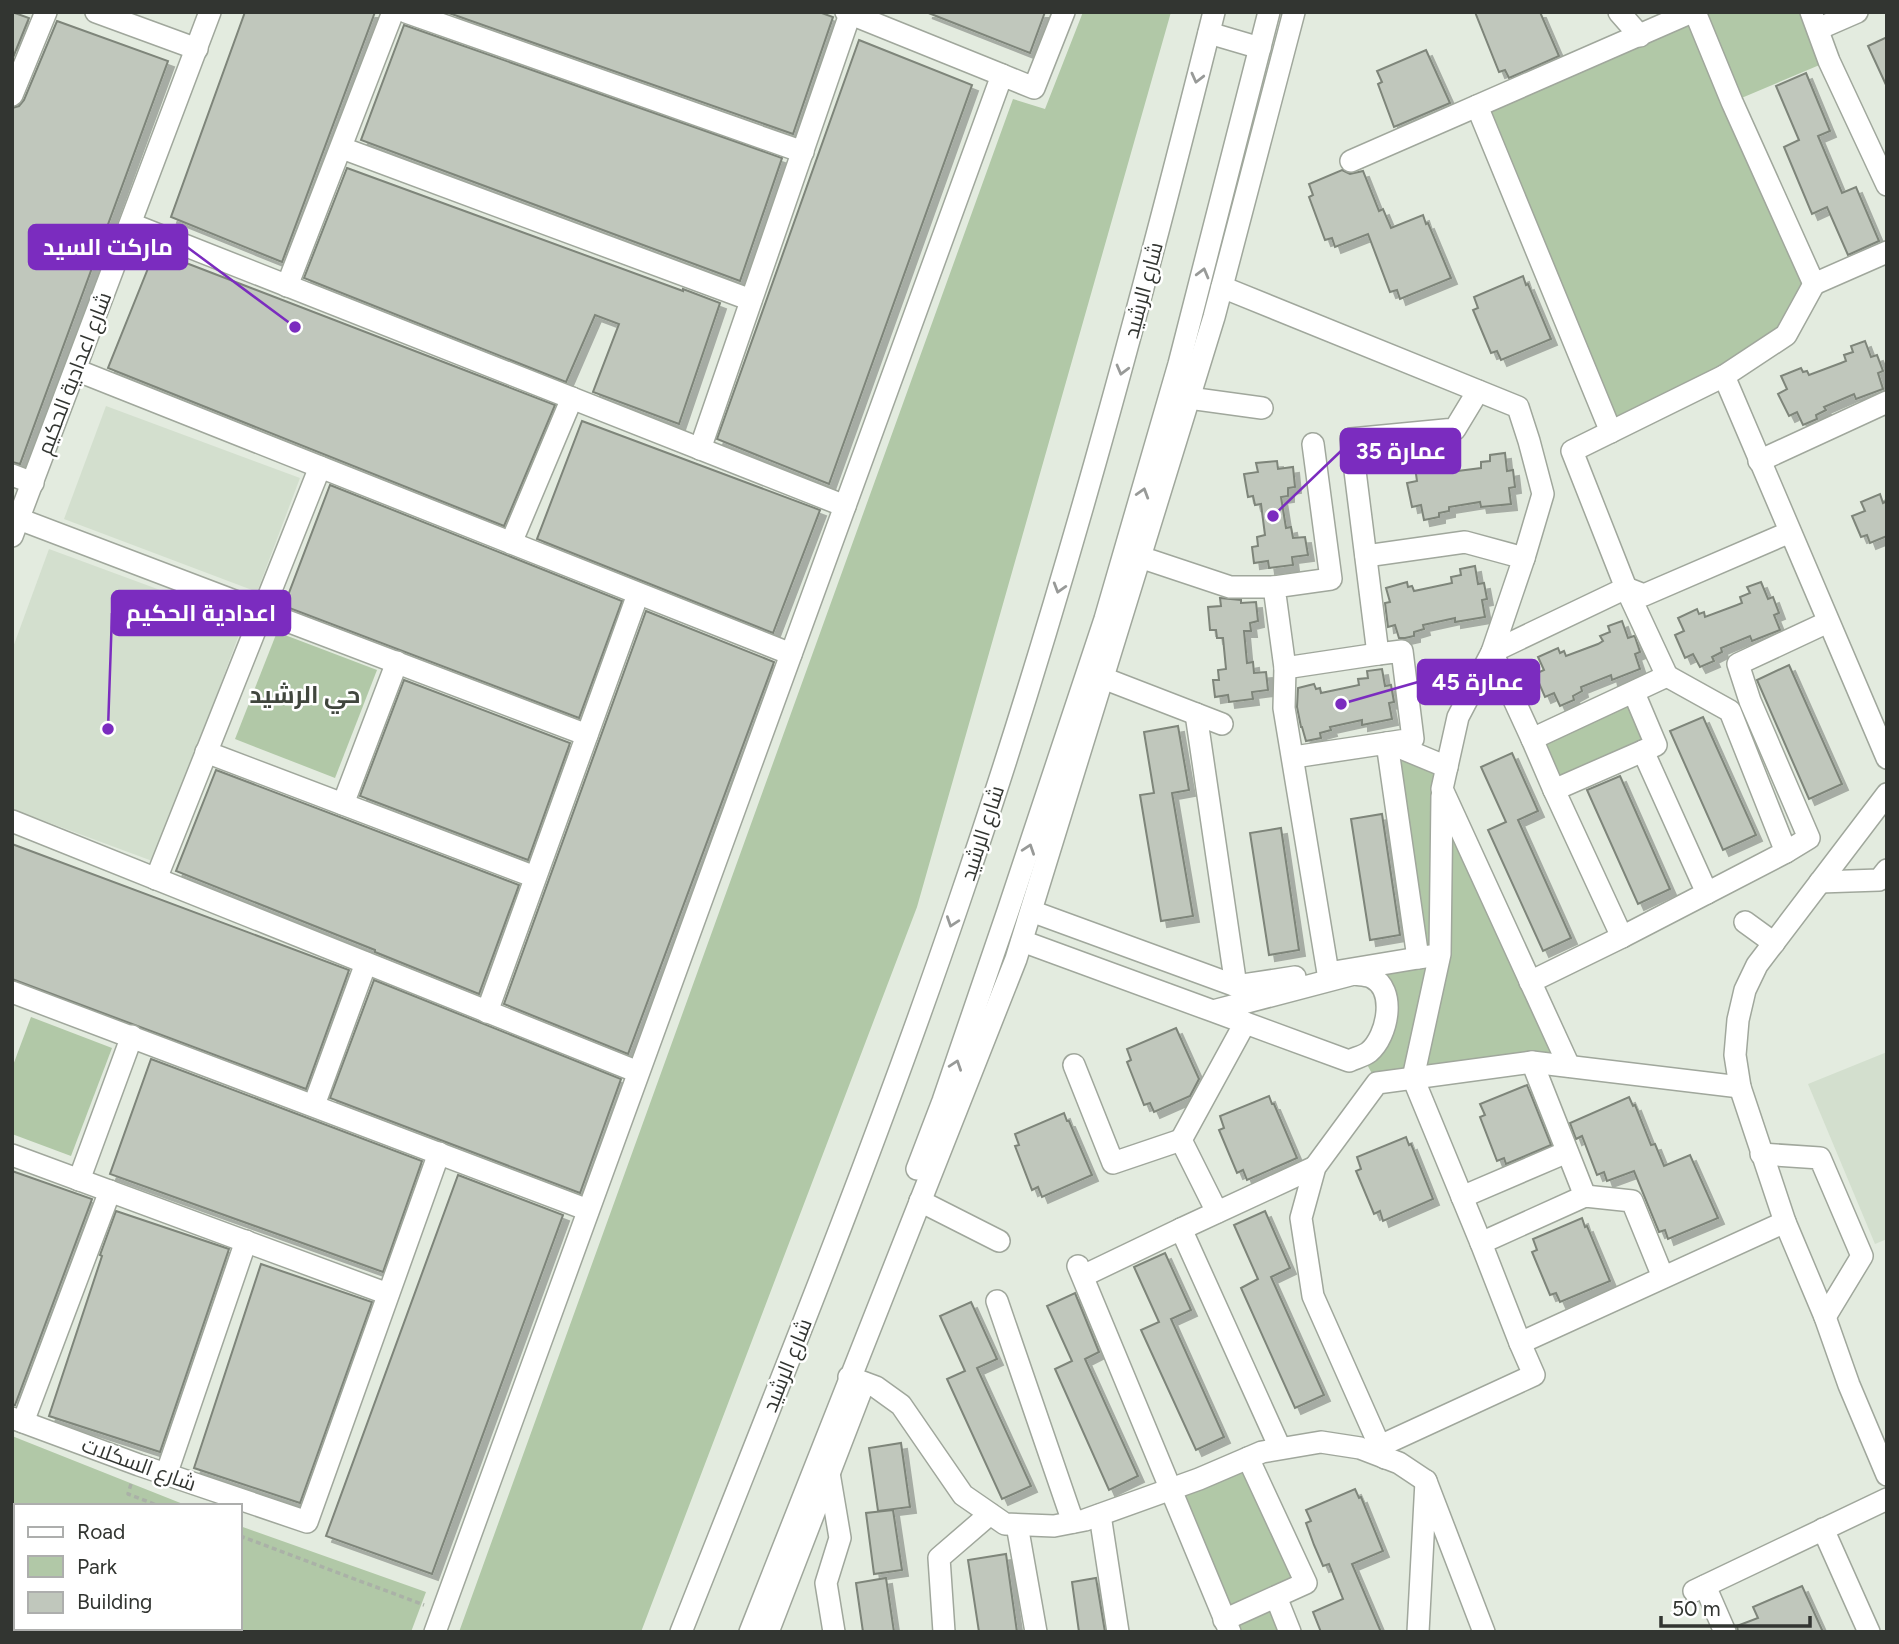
<svg xmlns="http://www.w3.org/2000/svg" width="1899" height="1644" font-family="Figtree,Cairo,sans-serif">
  <defs>
    <filter id="shadow"><feDropShadow dx="6" dy="6" stdDeviation="0" flood-color="#0004"/></filter>
  </defs>
  <rect width="100%" height="100%" fill="#e3ebdf"/>
  <g fill="#d3dfce">
    <path d="M106 406 300 478 257 592 64 519Z"/>
    <path d="M49 549 244 621 155 862 12 809V650Z"/>
    <path d="M1887 1052V1239L1875 1244 1808 1084Z"/>
  </g>
  <g fill="#b1c8a7">
    <path d="M1083 12H1171L917 907 641 1632H459L1013 99 1045 109Z"/>
    <path d="M1692 12H1809L1829 61 1732 102 1814 284 1786 335 1611 432 1477 106Z"/>
    <path d="M277 632 377 670 335 778 235 739Z"/>
    <path d="M1634 693 1656 745 1554 790 1532 739Z"/>
    <path d="M1387 743 1447 767 1442 789 1569 1066 1377 1083 1362 1055 1384 1029 1372 977 1418 957Z"/>
    <path d="M31 1017 112 1048 71 1156 12 1134V1068Z"/>
    <path d="M12 1436 188 1506H16V1628H240V1526L426 1592 411 1632H12Z"/>
    <path d="M1248 1458 1306 1583 1276 1597 1290 1632H1230L1170 1489Z"/>
  </g>
  <g fill="#c0c7bc" stroke="#7e857a" stroke-width="2" filter="url(#shadow)">
    <path d="M12 12 29 18 12 60Z"/>
    <path d="M245 12H375L282 262 171 217Z"/>
    <path d="M446 12H819L833 17 793 134Z"/>
    <path d="M926 12H1045L1030 53Z"/>
    <path d="M1475 12H1540L1559 56 1509 78 1505 70 1499 72Z"/>
    <path d="M57 21 168 61 20 464 12 462V108L19 106 24 100Z"/>
    <path d="M404 25 782 158 740 281 361 140Z"/>
    <path d="M1887 37V87L1868 46Z"/>
    <path d="M859 40 972 85 829 484 717 439Z"/>
    <path d="M1426 50 1450 103 1394 127 1378 84 1382 82 1377 71Z"/>
    <path d="M1806 73 1830 131 1818 136 1842 193 1856 187 1879 241 1848 255 1827 207 1812 214 1784 147 1799 140 1776 86Z"/>
    <path d="M347 168 683 291V289L720 303 679 424 593 392 619 324 595 315 566 382 304 278Z"/>
    <path d="M1342 170 1350 174 1363 171 1379 211 1383 209 1391 228 1423 215 1426 224 1428 223 1451 278 1400 299 1397 290 1390 292 1368 234 1335 247 1332 238 1325 240 1309 197 1313 195 1309 184Z"/>
    <path d="M155 251 555 405 504 526 108 368Z"/>
    <path d="M1523 276 1526 285 1528 284 1551 339 1501 360 1497 351 1491 353 1473 310 1478 308 1474 297Z"/>
    <path d="M1865 341 1871 357 1877 355 1883 371 1878 373 1883 389 1856 399 1854 394 1824 407 1826 410 1816 415 1817 419 1803 425 1797 412 1789 416 1778 394 1787 389 1781 376 1801 368 1803 372 1807 371 1809 375 1841 363 1846 361 1844 355 1853 352 1851 346Z"/>
    <path d="M582 421 820 510 773 633 537 539Z"/>
    <path d="M1505 453 1507 471 1513 470 1515 487 1509 488 1511 504 1481 507 1480 502 1449 507V511L1439 513V517L1424 520 1421 505 1412 507 1407 483 1417 481 1415 467 1436 463 1437 468 1441 467 1442 473 1481 468V462L1490 461V455Z"/>
    <path d="M1277 461 1278 469 1293 467 1295 487 1288 488V496L1281 497 1286 528 1291 527 1293 538 1305 537 1308 555 1292 557 1293 565 1269 568 1268 561 1254 563 1252 547 1258 546 1257 537 1265 535 1261 504 1255 505 1253 496 1248 497 1244 474 1258 472 1256 463Z"/>
    <path d="M330 485 622 601 579 718 284 606Z"/>
    <path d="M1880 494 1883 503 1887 501V536L1870 543 1867 535 1861 537 1852 516 1865 511 1861 502Z"/>
    <path d="M1475 566 1478 584 1484 583 1487 599 1482 600 1485 617 1455 622V618L1423 625 1424 629 1414 632V636L1405 638H1399L1395 625 1388 627 1385 603 1390 602 1386 588 1407 582 1408 587 1412 586 1414 591 1452 583 1451 577 1461 575 1460 569Z"/>
    <path d="M1761 582 1768 599 1773 597 1779 613 1774 615 1780 630 1752 641 1750 636 1721 648 1722 652 1712 657 1714 661 1700 667 1693 654 1685 658 1675 635 1684 631 1678 618 1697 609 1699 614 1704 612 1705 617 1737 605 1742 603 1740 597 1750 593 1747 587Z"/>
    <path d="M1220 598 1241 600V603L1256 602 1258 621 1250 623 1251 631H1244L1247 663 1253 662 1254 673 1266 672 1268 690 1252 692 1253 699 1229 702 1228 695 1215 697 1213 680H1219L1218 670 1226 669 1223 638H1217L1216 630H1210L1208 607 1221 606Z"/>
    <path d="M646 611 774 662 628 1054 504 1004Z"/>
    <path d="M1622 621 1628 638 1634 636 1635 637 1640 652 1635 654 1640 669 1612 680 1611 675 1581 687 1582 691 1573 696 1574 700 1560 706 1554 693 1545 697 1535 674 1544 670 1538 657 1558 648 1560 653 1564 651 1566 656 1598 644 1603 641 1600 636 1610 632 1608 626Z"/>
    <path d="M1789 665 1842 784 1809 799 1757 680Z"/>
    <path d="M1382 669 1385 686 1391 685 1394 702 1389 703 1392 719 1362 725V720L1330 727 1331 730 1320 733 1321 738 1306 741 1302 727H1301L1297 707 1298 688 1314 684 1316 689 1320 688 1321 693 1359 685 1358 679 1368 678 1367 671Z"/>
    <path d="M404 680 570 743 528 860 360 796Z"/>
    <path d="M1703 717 1756 835 1723 850 1670 731Z"/>
    <path d="M1178 726 1189 790 1172 793 1193 916 1161 921 1140 795 1154 793 1144 732Z"/>
    <path d="M1512 753 1538 811 1518 820 1571 938 1543 951 1488 830 1506 822 1481 767Z"/>
    <path d="M216 770 519 885 479 994 375 952V950L176 871Z"/>
    <path d="M1620 776 1670 889 1638 904 1587 790Z"/>
    <path d="M1382 814 1400 935 1370 940 1351 819Z"/>
    <path d="M1281 828 1299 950 1269 955 1250 833Z"/>
    <path d="M12 844 349 970 306 1089 12 979Z"/>
    <path d="M374 980 621 1079 580 1193 330 1098Z"/>
    <path d="M1176 1028 1199 1079 1190 1096 1154 1112 1150 1103 1144 1105 1127 1062 1131 1060 1127 1049Z"/>
    <path d="M151 1059 422 1161 383 1272 110 1174Z"/>
    <path d="M1527 1085 1551 1145 1506 1164 1504 1158 1497 1161 1480 1117 1485 1115 1480 1104Z"/>
    <path d="M1269 1096 1272 1104H1274L1297 1158 1247 1180 1243 1170 1237 1173 1219 1130 1224 1128 1220 1116Z"/>
    <path d="M1629 1097 1633 1106 1635 1105 1651 1145 1655 1144 1664 1166 1690 1155 1718 1218 1668 1239 1665 1230 1659 1232 1634 1171 1607 1181 1604 1172 1597 1175 1582 1136 1576 1139 1570 1123Z"/>
    <path d="M1064 1113 1067 1121H1069L1092 1175 1042 1197 1038 1187 1032 1190 1015 1146 1019 1145 1015 1134Z"/>
    <path d="M1406 1137 1409 1145 1411 1144 1433 1199 1383 1221 1380 1211 1374 1214 1356 1171 1361 1169 1357 1157Z"/>
    <path d="M12 1171 92 1199 15 1405H12Z"/>
    <path d="M458 1175 563 1215 432 1574 326 1536Z"/>
    <path d="M116 1211 229 1249 160 1452 49 1416 102 1256 100 1255Z"/>
    <path d="M1265 1211 1290 1268 1271 1277 1324 1395 1295 1408 1241 1288 1258 1279 1234 1225Z"/>
    <path d="M1582 1218 1585 1227 1587 1226 1610 1281 1560 1302 1556 1293 1550 1295 1532 1252 1537 1250 1533 1239Z"/>
    <path d="M1165 1253 1191 1310 1171 1319 1224 1437 1196 1450 1141 1330 1159 1322 1134 1267Z"/>
    <path d="M261 1264 372 1302 300 1503 194 1468Z"/>
    <path d="M1075 1293 1099 1352 1085 1359 1138 1476 1109 1490 1055 1369 1072 1361 1047 1306Z"/>
    <path d="M971 1302 997 1359 977 1368 1031 1486 1002 1499 947 1379 965 1371 940 1316Z"/>
    <path d="M901 1443 910 1507 878 1511 869 1448Z"/>
    <path d="M1355 1489 1359 1498 1361 1497 1383 1551 1352 1564 1381 1632H1321L1313 1612 1343 1599 1329 1564 1323 1566 1314 1545 1306 1523 1311 1521 1306 1510Z"/>
    <path d="M893 1510 902 1570 874 1574 866 1513Z"/>
    <path d="M1006 1554 1017 1632H979L968 1560Z"/>
    <path d="M886 1578 894 1632H863L856 1583Z"/>
    <path d="M1096 1578 1105 1632H1079L1072 1582Z"/>
    <path d="M1802 1586 1823 1632H1738L1737 1626 1758 1618 1753 1607Z"/>
  </g>
  <g fill="none" stroke-linecap="round" stroke-linejoin="round">
    <defs>
      <g id="minor">
        <path d="M96 12 197 49"/>
        <path d="M406 12 803 152"/>
        <path d="M846 12 1002 75"/>
        <path d="M1619 12 1640 36"/>
        <path d="M1695 12 1732 102 1814 284 1887 252"/>
        <path d="M1811 12 1829 61 1887 185"/>
        <path d="M1818 29 1857 12"/>
        <path d="M1209 33 1260 48"/>
        <path d="M12 95 46 12"/>
        <path d="M1477 106 1611 432"/>
        <path d="M342 148 751 300"/>
        <path d="M1351 161 1692 12"/>
        <path d="M131 224 845 506"/>
        <path d="M287 286 393 12"/>
        <path d="M1222 287 1518 407 1529 441 1543 494 1524 558 1492 652 1532 739 1667 676 1626 588"/>
        <path d="M76 370 791 654"/>
        <path d="M1724 376 1786 335 1814 284"/>
        <path d="M1189 398 1262 408"/>
        <path d="M1313 444 1331 579 1274 587 1285 668 1378 654"/>
        <path d="M700 449 850 14"/>
        <path d="M1759 461 1887 402"/>
        <path d="M12 475 33 483"/>
        <path d="M19 519 587 735"/>
        <path d="M12 536 210 12"/>
        <path d="M511 543 572 398"/>
        <path d="M1366 556 1465 542 1524 558"/>
        <path d="M1140 557 1230 587H1274"/>
        <path d="M1626 588 1644 595 1790 532"/>
        <path d="M1285 668 1284 708 1328 973 1418 958"/>
        <path d="M1667 676 1730 711 1786 852 1707 893"/>
        <path d="M1103 678 1222 724"/>
        <path d="M1196 714 1236 986 1295 977"/>
        <path d="M1532 739 1554 790 1643 751 1656 745 1634 693"/>
        <path d="M1387 743 1413 739 1402 651 1378 654 1351 439 1455 429 1478 391"/>
        <path d="M1389 743 1447 767"/>
        <path d="M206 752 535 877"/>
        <path d="M1294 757 1387 743 1418 958 1431 956"/>
        <path d="M1554 790 1622 937 1707 893 1643 751"/>
        <path d="M1887 794 1757 965 1745 990 1738 1020 1735 1055 1740 1087 1785 1222 1825 1317 1849 1385 1887 1475"/>
        <path d="M1442 796 1440 954 1413 1078 1481 1243"/>
        <path d="M343 804 397 662"/>
        <path d="M12 821 638 1072"/>
        <path d="M1786 852 1809 838 1750 701 1738 664 1828 622"/>
        <path d="M156 879 320 467"/>
        <path d="M1820 882 1879 880 1887 870"/>
        <path d="M1031 911 1236 986"/>
        <path d="M1745 922 1774 943"/>
        <path d="M1022 941 1213 1011 1349 1061C1355 1058 1364 1056 1369 1052 1388 1036 1397 989 1371 977 1366 975 1359 975 1354 974L1213 1011"/>
        <path d="M1530 982 1622 937"/>
        <path d="M12 992 588 1210"/>
        <path d="M487 1012 638 594"/>
        <path d="M1532 1062 1585 1196"/>
        <path d="M1074 1065 1113 1163 1181 1140"/>
        <path d="M1569 1066 1442 789 1458 717 1492 652 1626 588 1572 451 1724 376 1887 758"/>
        <path d="M314 1105 366 963"/>
        <path d="M1761 1154 1820 1158 1862 1256 1825 1317"/>
        <path d="M12 1155 388 1294"/>
        <path d="M917 1169 943 1101 1008 911 1105 619 1179 364 1269 12"/>
        <path d="M79 1180 132 1036"/>
        <path d="M1462 1197 1567 1152"/>
        <path d="M920 1201 999 1241"/>
        <path d="M1217 1212 1181 1140 1245 1023"/>
        <path d="M1181 1229 1315 1167"/>
        <path d="M1078 1266 1230 1632"/>
        <path d="M1083 1276 1181 1229 1280 1448"/>
        <path d="M997 1301 1073 1522"/>
        <path d="M1520 1343 1481 1243 1585 1196 1632 1201 1663 1277"/>
        <path d="M849 1377 876 1387 901 1405 963 1495 1005 1524 1054 1526 1085 1520 1199 1479 1262 1452 1321 1442 1360 1448 1399 1463 1426 1481"/>
        <path d="M12 1418 139 1465 307 1522 439 1153"/>
        <path d="M23 1422 110 1191"/>
        <path d="M1380 1446 1534 1375 1520 1343 1785 1222"/>
        <path d="M1385 1458 1313 1296 1301 1218 1315 1167 1377 1083 1532 1062 1740 1087"/>
        <path d="M829 1473 840 1538 826 1583 834 1632"/>
        <path d="M166 1475 246 1241"/>
        <path d="M1100 1515 1118 1632"/>
        <path d="M1017 1525 1036 1632"/>
        <path d="M1823 1529 1869 1632"/>
        <path d="M1705 1586 1725 1632"/>
        <path d="M1694 1591 1887 1499"/>
        <path d="M1276 1597 1290 1632"/>
        <path d="M1224 1620 1306 1583 1248 1458"/>
        <path d="M435 1632 1002 75 1034 88 1064 12"/>
        <path d="M681 1632C777 1390 875 1149 959 902 1059 610 1139 312 1214 12"/>
        <path d="M750 1632 1016 959 1214 317 1294 12"/>
        <path d="M768 1632 864 1383"/>
        <path d="M944 1632 939 1558 990 1514"/>
        <path d="M1418 1632 1426 1481 1484 1632"/>
      </g>
    </defs>
    <use href="#minor" stroke="#a0a79c" stroke-width="24"/>
    <g stroke="#aab1a7" stroke-width="3.5" stroke-dasharray="5 3.5" stroke-linecap="butt">
      <path d="M131 1484 128 1494 159 1506"/>
      <path d="M240 1536 424 1605"/>
    </g>
    <use href="#minor" stroke="#fff" stroke-width="21"/>
  </g>
  <defs><path id="oneway-chevron" d="M-2-3.5L2.5 0L-2 3.5" fill="none" stroke-width="1.6" stroke-linecap="round" stroke-linejoin="round" transform="scale(1.75)"/></defs>
  <g stroke="#989a98">
    <use href="#oneway-chevron" transform="translate(1197 78) rotate(104)"/>
    <use href="#oneway-chevron" transform="translate(1203 273) rotate(-75)"/>
    <use href="#oneway-chevron" transform="translate(1122 370) rotate(105)"/>
    <use href="#oneway-chevron" transform="translate(1143 493) rotate(-73)"/>
    <use href="#oneway-chevron" transform="translate(1059 588) rotate(107)"/>
    <use href="#oneway-chevron" transform="translate(1029 849) rotate(-71)"/>
    <use href="#oneway-chevron" transform="translate(952 922) rotate(109)"/>
    <use href="#oneway-chevron" transform="translate(956 1065) rotate(-71)"/>
  </g>
  <g text-anchor="middle" dominant-baseline="central" stroke-width="5" stroke-linejoin="round" paint-order="stroke">
    <g font-size="21" fill="#323531" stroke="#fff">
      <text transform="translate(1143 290) rotate(-75)">شارع الرشيد</text>
      <text transform="translate(74 373) rotate(-69)">شارع اعدادية الحكيم</text>
      <text transform="translate(982 833) rotate(-72)">شارع الرشيد</text>
      <text transform="translate(787 1365) rotate(-68)">شارع الرشيد</text>
      <text transform="translate(139 1464) rotate(20)">شارع السكلات</text>
    </g>
    <g font-size="24" font-weight="bold" fill="#40463d" stroke="#fff">
      <text x="305" y="694">حي الرشيد</text>
    </g>
  </g>
  <path fill="none" stroke="#7b2cbf" stroke-width="2.5" d="M295 327L187 247M1273 516L1341 451M108 729L112 613M1341 704L1418 682"/>
  <g fill="#7b2cbf" stroke="#fff" stroke-width="2.5">
    <circle cx="295" cy="327" r="7"/>
    <circle cx="1273" cy="516" r="7"/>
    <circle cx="108" cy="729" r="7"/>
    <circle cx="1341" cy="704" r="7"/>
  </g>
  <g fill="#7b2cbf" stroke="#7b2cbf" stroke-width="2.5">
    <rect x="29" y="225" width="158" height="44" rx="7"/>
    <rect x="1341" y="429" width="119" height="44" rx="7"/>
    <rect x="112" y="591" width="178" height="44" rx="7"/>
    <rect x="1418" y="660" width="121" height="44" rx="7"/>
  </g>
  <g font-size="23" text-anchor="middle" font-weight="bold" fill="#fff">
    <text x="108" y="255">ماركت السيد</text>
    <text x="1401" y="459">عمارة 35</text>
    <text x="201" y="621">اعدادية الحكيم</text>
    <text x="1478" y="690">عمارة 45</text>
  </g>
  <rect width="1899" height="1644" fill="none" stroke="#323531" stroke-width="28"/>
  <rect x="14" y="1504" width="228" height="126" fill="#ffffff" stroke="#adaead" stroke-width="2"/>
  <rect x="28" y="1527" width="35" height="10" fill="#ffffff" stroke="#adaead" stroke-width="2"/>
  <text x="77" y="1539" font-size="21" fill="#323531">Road</text>
  <rect x="28" y="1556" width="35" height="21" fill="#b1c8a7" stroke="#adaead" stroke-width="2"/>
  <text x="77" y="1574" font-size="21" fill="#323531">Park</text>
  <rect x="28" y="1592" width="35" height="21" fill="#c0c7bc" stroke="#adaead" stroke-width="2"/>
  <text x="77" y="1609" font-size="21" fill="#323531">Building</text>
  <path d="M1661 1616v10h149v-10" fill="none" stroke="#323531" stroke-width="3.5"/>
  <text x="1672" y="1616" font-size="21" fill="#323531" stroke="#ffffff" stroke-width="5" paint-order="stroke">50 m</text>
</svg>
